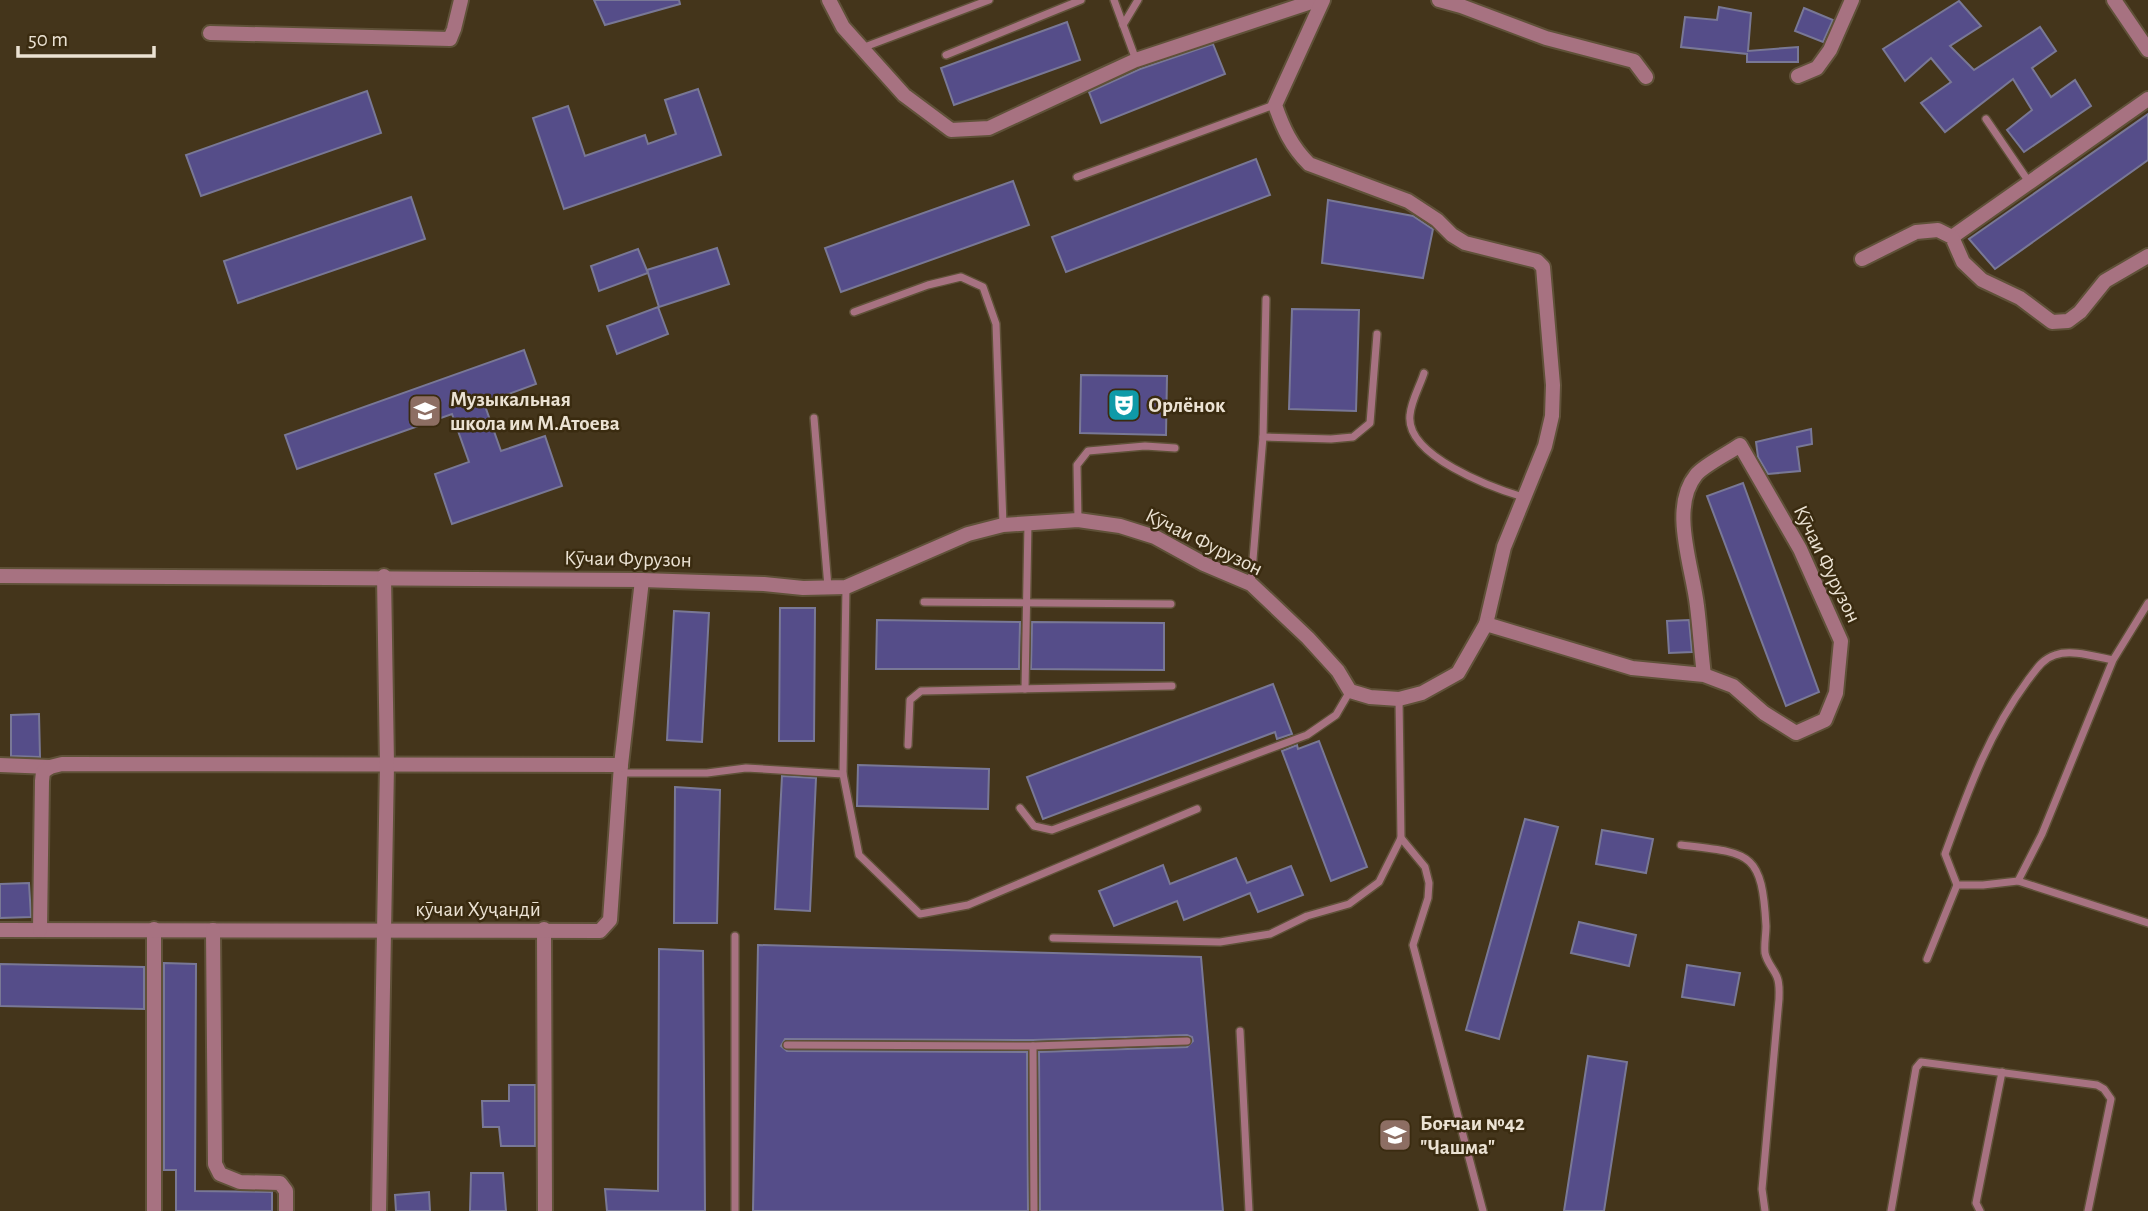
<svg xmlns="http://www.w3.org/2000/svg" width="2148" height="1211" font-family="'Alegreya Sans',sans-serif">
  <rect width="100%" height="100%" fill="#44351b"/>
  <g fill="#554d89" stroke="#797896" stroke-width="2">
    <path d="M594 0H679L680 4 605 25Z"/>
    <path d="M1959 1 1981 26 1950 46 1974 70 2040 27 2056 51 2032 68 2051 97 2075 80 2091 106 2024 152 2007 130 2032 110 2013 79 1945 132 1921 103 1951 82 1931 58 1905 81 1883 49Z"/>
    <path d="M1719 7 1751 13 1748 51 1798 47V62H1747V54L1681 47 1685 17 1717 20Z"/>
    <path d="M1804 8 1833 20 1823 42 1795 31Z"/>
    <path d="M1067 22 1080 60 954 105 941 68Z"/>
    <path d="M1213 44 1225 74 1101 123 1089 92 1140 69Z"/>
    <path d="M698 89 721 155 564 209 533 118 568 106 585 156 645 135 648 144 676 134 665 100Z"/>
    <path d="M367 91 381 133 201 196 186 155Z"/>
    <path d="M2148 114V160L1995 269 1969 239Z"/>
    <path d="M1256 159 1270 195 1066 272 1052 237Z"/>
    <path d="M1013 181 1029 225 841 292 825 248Z"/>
    <path d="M411 197 425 239 238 303 224 261Z"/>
    <path d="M1328 200 1413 216 1431 228 1433 229 1423 278 1322 263Z"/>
    <path d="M717 248 729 284 659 307 647 270Z"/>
    <path d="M638 249 648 273 599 291 591 266Z"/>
    <path d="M658 307 668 334 617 354 607 326Z"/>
    <path d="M1292 309 1359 310 1356 411 1289 409Z"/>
    <path d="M524 350 536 384 484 403 501 451 545 436 562 486 452 524 435 474 469 462 452 414 297 469 285 435Z"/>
    <path d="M1081 375 1167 376 1166 435 1080 433Z"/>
    <path d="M1811 429 1812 444 1797 447 1800 471 1768 474 1758 457 1756 442Z"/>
    <path d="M1743 483 1819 692 1786 706 1707 496Z"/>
    <path d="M780 608H815L814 741H779Z"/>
    <path d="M674 611 709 613 702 742 667 740Z"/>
    <path d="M877 620 1020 622 1019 669H876Z"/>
    <path d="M1689 620 1692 652 1669 653 1667 621Z"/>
    <path d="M1032 622 1164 623V670L1031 669Z"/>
    <path d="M1273 684 1292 734 1277 739 1275 732 1043 819 1027 777Z"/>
    <path d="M39 714 40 757 11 756V715Z"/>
    <path d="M1319 741 1367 867 1331 881 1282 751 1297 745 1298 749Z"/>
    <path d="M858 765 989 769 988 809 857 806Z"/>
    <path d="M782 776 816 778 810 911 775 909Z"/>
    <path d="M675 787 720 790 717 923H674Z"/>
    <path d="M1525 819 1558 827 1499 1039 1466 1030Z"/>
    <path d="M1602 830 1653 839 1646 873 1596 864Z"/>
    <path d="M1236 858 1247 883 1291 866 1303 895 1258 912 1250 893 1184 920 1177 901 1114 926 1099 891 1163 865 1170 884Z"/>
    <path d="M29 883 31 917 0 918V884Z"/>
    <path d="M1579 922 1636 935 1629 966 1571 953Z"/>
    <path d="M758 945 1201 957 1223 1211H1040L1039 1052 1187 1047 1193 1041 1192 1037 1187 1035 1033 1040 785 1039 781 1046 787 1051 1027 1052 1028 1211H753Z"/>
    <path d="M659 949 703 951 705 1211H607L605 1189 658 1191Z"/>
    <path d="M164 963 196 964 195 1191 272 1192V1211H176V1170H164Z"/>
    <path d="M0 964 144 967V1009L0 1006Z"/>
    <path d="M1687 965 1740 973 1734 1005 1682 997Z"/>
    <path d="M1588 1056 1627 1062 1604 1211H1564Z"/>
    <path d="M509 1085H535V1146H501L499 1127H483L482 1101H509Z"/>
    <path d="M471 1173H503L506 1211H470Z"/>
    <path d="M429 1192 430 1211H396L395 1195Z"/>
  </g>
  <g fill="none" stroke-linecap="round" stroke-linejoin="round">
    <defs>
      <g id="lane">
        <path d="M1114 0 1136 60"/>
        <path d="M1123 25 1138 0"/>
        <path d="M862 48 989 0"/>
        <path d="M946 55 1081 0"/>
        <path d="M1986 119 2029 182"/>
        <path d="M1077 177 1274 105"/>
        <path d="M854 312 928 285 961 277 983 287 996 324 1003 525"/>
        <path d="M1424 373C1420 386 1411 401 1410 415 1405 456 1493 488 1523 497"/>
        <path d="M814 418 828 587"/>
        <path d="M1263 437 1331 439 1353 437 1370 423 1377 334"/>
        <path d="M1078 520 1077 465 1088 451 1145 446 1175 448"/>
        <path d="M1251 584 1263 437 1266 299"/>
        <path d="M846 587 843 774 859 855 920 914 968 905 1197 809"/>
        <path d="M924 602 1171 604"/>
        <path d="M2113 660C2096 657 2072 649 2055 655 2042 659 2036 670 2028 680 1988 734 1968 791 1945 854L1957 885H1983L2018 881 2042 834 2113 660 2148 603"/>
        <path d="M1025 689 1028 523"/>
        <path d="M908 745 910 700 921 691 1172 686"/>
        <path d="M621 773H707L746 768 843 774"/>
        <path d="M1020 808 1034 826 1052 830 1307 735 1336 715 1350 691"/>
        <path d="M1401 838 1425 867 1429 883 1428 898 1413 945 1483 1211"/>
        <path d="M1681 845C1750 853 1762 851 1766 926 1766 935 1764 944 1765 953 1767 963 1774 969 1777 977 1780 984 1779 992 1779 999L1762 1189 1765 1211"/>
        <path d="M2018 881 2148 923"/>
        <path d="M735 936V1211"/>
        <path d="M1053 938 1220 942 1270 934 1307 916 1349 904 1379 882 1401 838 1399 699"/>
        <path d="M1927 959 1957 885"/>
        <path d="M1240 1031 1249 1211"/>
        <path d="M787 1045 1033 1046 1187 1041"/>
        <path d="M1033 1046 1034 1211"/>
        <path d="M1891 1211 1916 1068 1921 1062 2097 1085 2104 1089 2111 1099 2088 1211"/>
        <path d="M1980 1211 1976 1203 2002 1072"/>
      </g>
      <g id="street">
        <path d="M829 0 843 27 904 95 951 130 989 128 1136 60 1317 0"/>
        <path d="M1323 0 1275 105C1283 128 1291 146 1309 164L1408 201 1437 220 1452 235 1465 243 1537 261 1543 267 1553 385 1552 416 1545 446 1504 547 1486 624"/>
        <path d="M1439 0 1461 6 1546 38 1634 61 1646 77"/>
        <path d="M2114 0 2148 50"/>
        <path d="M210 33 450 39 454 29 461 0"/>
        <path d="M1798 76 1817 68 1830 50 1852 0"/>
        <path d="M1952 237 2148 99"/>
        <path d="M1862 259 1916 232 1938 230 1952 237 1963 262 1982 280 2020 298 2052 322 2068 321 2080 312 2105 281 2148 256"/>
        <path d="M0 576 642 580 764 584 803 588 846 587 968 534 1003 525 1078 520 1120 526 1155 537 1204 564 1251 584 1308 638 1338 671 1350 691 1370 697 1399 699 1422 693 1458 673 1486 624 1632 668 1704 675 1733 686 1764 713 1796 733 1825 720 1836 693 1841 641 1800 549 1740 445C1729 453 1704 465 1696 475 1669 508 1693 568 1697 606 1700 629 1701 652 1704 675"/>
        <path d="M0 765 50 767"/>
        <path d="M154 929V1211"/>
        <path d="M544 929 545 1211"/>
        <path d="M0 930 600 931 610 920 621 765 642 580"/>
        <path d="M40 930 42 781 43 772 50 767 62 764 621 765"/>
        <path d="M213 930 215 1164 220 1174 240 1182 280 1183 286 1191V1211"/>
        <path d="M379 1211 387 765 384 576"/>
      </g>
    </defs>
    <use href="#lane" stroke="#5f5138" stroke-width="10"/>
    <use href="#street" stroke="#5f5138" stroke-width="18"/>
    <use href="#lane" stroke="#a77281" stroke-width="7"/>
    <use href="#street" stroke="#a77281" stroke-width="14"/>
  </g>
  <defs>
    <symbol id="theatre-square" viewBox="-11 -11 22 22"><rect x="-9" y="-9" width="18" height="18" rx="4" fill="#0f9aa8" stroke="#3a2b10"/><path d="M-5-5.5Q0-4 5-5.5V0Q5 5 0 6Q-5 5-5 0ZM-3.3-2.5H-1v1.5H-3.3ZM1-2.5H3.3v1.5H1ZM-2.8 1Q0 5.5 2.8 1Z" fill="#fff"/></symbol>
    <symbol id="school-square" viewBox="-11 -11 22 22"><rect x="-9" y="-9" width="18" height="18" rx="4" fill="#8d6e63" stroke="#3a2b10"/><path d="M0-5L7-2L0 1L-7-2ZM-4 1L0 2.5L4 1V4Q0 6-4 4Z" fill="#fff"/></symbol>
  </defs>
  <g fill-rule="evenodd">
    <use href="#theatre-square" x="1105" y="386" width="38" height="38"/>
    <use href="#school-square" x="406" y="392" width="38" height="38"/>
    <use href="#school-square" x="1376" y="1116" width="38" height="38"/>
  </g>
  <g text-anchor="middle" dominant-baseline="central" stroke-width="5" stroke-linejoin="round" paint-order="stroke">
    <g font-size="21" font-weight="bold" fill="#ebe2d3" stroke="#3a2b10" text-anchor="start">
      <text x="450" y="399">Музыкальная<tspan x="450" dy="24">школа им М.Атоева</tspan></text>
      <text x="1148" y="405">Орлёнок</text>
      <text x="1420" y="1123">Боғчаи №42<tspan x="1420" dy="24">"Чашма"</tspan></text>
    </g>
    <g font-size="21" fill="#ebe2d3" stroke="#3a2b10">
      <text transform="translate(1204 542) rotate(26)">Кӯчаи Фурузон</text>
      <text transform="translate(628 559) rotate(1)">Кӯчаи Фурузон</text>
      <text transform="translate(1827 564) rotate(64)">Кӯчаи Фурузон</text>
      <text x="478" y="909">кӯчаи Хуҷандӣ</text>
    </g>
  </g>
  <path d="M18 46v10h136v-10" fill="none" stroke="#ebe2d3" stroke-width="3.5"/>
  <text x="28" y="46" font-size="21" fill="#ebe2d3" stroke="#3a2b10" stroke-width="5" paint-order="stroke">50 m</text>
</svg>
